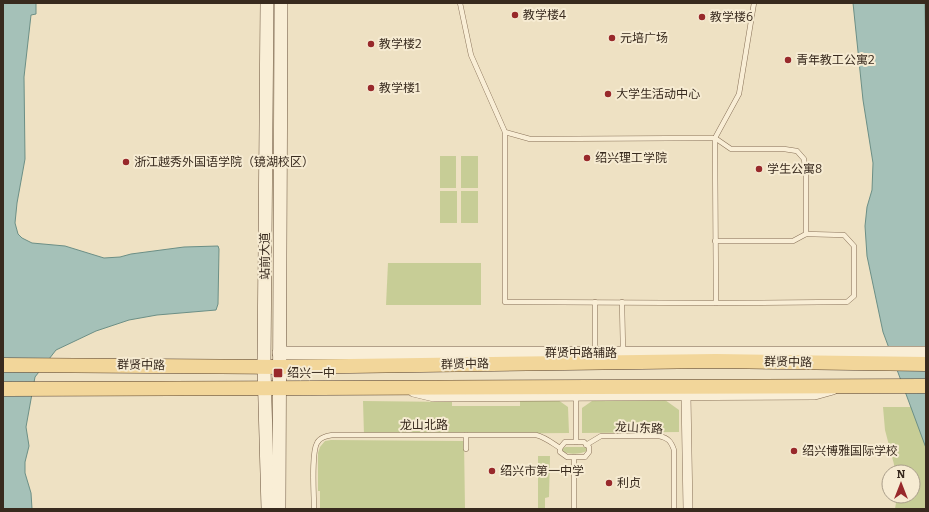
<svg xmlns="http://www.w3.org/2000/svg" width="929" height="512" font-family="Bitter,'Noto Sans SC',serif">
  <rect width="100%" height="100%" fill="#eee1c3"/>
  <g fill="#c7cd96">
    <rect x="440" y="156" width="16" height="32"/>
    <rect x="461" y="156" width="17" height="32"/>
    <rect x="440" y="191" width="17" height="32"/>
    <rect x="461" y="191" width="17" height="32"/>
    <path d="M388 263H481V305H386Z"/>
    <path d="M558 400 568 407 569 433 364 435 363 401 452 402V406H520V401Z"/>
    <path d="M665 400 679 410V432L582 433V408L592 401Z"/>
    <path d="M883 407H926V509H895L897 496H913V472H896L885 430Z"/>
    <path d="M331 440 464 441 465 509H320V491H318V453L320 447 325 441Z"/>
    <path d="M566 447H583L587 448V451C581 454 568 455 562 451L563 448Z"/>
    <path d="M538 456H550L549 497 545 498V509H538Z"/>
  </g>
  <g fill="#a5c1b8" stroke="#6c8f86">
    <path d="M3 3H36V14L31 15 24 77 25 159 17 203 15 223 18 234 22 238 32 243 65 246 104 258 120 257 131 254 184 247 218 246 219 249 218 304 216 310 157 315 129 320 96 331 56 350 35 377 26 427 29 446 25 462V473L31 493 32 509H3Z"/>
    <path d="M853 3H925L926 67V448L883 332 867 256 865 226 867 207 872 190 873 163 863 100Z"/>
  </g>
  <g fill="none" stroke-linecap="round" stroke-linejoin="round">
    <defs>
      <g id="lane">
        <path d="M460 3 471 55 505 132 530 139 715 138 739 94 754 3"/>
        <path d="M505 132V302L716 303 715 138"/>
        <path d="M715 138 731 149H784L797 151 804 159 806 174V234L793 241H715"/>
        <path d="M595 302V353"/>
        <path d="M622 302 623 351"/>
        <path d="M716 303 847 302 854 296V246L844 235 806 234"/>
        <path d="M466 435V449"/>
        <path d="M586 445 601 436H659C668 438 671 441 674 450V509"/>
        <path d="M560 448 565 442H576"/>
        <path d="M314 509C314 494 311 454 317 443 320 437 327 436 333 435H536C545 437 552 443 560 448V452L567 457H585L589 452V447L584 442H576V397"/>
        <path d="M574 509V457"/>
      </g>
      <g id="street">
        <path d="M413 392 434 397 815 395 833 390"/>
        <path d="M686 396 688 509"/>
      </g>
      <g id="secondary">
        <path d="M267 3 264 367 268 509"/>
        <path d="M279 353H926"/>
        <path d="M279 509 281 3"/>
      </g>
      <g id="primary">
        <path d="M3 365 279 367 716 361 926 364"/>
        <path d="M3 389 926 386"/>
      </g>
    </defs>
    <use href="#lane" stroke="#897259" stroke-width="5.5"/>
    <use href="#street" stroke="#897259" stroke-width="10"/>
    <use href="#secondary" stroke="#6a533d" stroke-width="14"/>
    <use href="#primary" stroke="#56402e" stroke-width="15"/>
    <use href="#lane" stroke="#f9eed6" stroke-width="4.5"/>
    <use href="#street" stroke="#f9eed6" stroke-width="9"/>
    <use href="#secondary" stroke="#f9eed6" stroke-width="13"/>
    <use href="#primary" stroke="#f2d69a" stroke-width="14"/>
  </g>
  <g fill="#98292b" stroke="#f6ebd2" stroke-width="1.5">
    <circle cx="515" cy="15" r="4"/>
    <circle cx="702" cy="17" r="4"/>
    <circle cx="612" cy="38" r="4"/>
    <circle cx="371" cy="44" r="4"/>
    <circle cx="788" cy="60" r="4"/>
    <circle cx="371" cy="88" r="4"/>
    <circle cx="608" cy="94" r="4"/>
    <circle cx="587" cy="158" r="4"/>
    <circle cx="126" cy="162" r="4"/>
    <circle cx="759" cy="169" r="4"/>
    <rect x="273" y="368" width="10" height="10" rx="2"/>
    <circle cx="794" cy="451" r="4"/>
    <circle cx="492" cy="471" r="4"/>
    <circle cx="609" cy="483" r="4"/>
  </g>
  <g text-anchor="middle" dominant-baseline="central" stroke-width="4" stroke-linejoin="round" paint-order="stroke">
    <g font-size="12" fill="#382a1e" stroke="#f6ebd2" text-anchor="start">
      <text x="523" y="15">教学楼4</text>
      <text x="710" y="17">教学楼6</text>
      <text x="620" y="38">元培广场</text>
      <text x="379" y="44">教学楼2</text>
      <text x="796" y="60">青年教工公寓2</text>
      <text x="379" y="88">教学楼1</text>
      <text x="616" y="94">大学生活动中心</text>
      <text x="595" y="158">绍兴理工学院</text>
      <text x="134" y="162">浙江越秀外国语学院（镜湖校区）</text>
      <text x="767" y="169">学生公寓8</text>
      <text x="287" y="373">绍兴一中</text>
      <text x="802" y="451">绍兴博雅国际学校</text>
      <text x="500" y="471">绍兴市第一中学</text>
      <text x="617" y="483">利贞</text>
    </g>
    <g font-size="12" fill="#382a1e" stroke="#f6ebd2">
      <text transform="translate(265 256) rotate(-90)">站前大道</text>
      <text x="581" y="353">群贤中路辅路</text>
      <text transform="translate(788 362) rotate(1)">群贤中路</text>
      <text transform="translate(465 364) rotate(-1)">群贤中路</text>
      <text transform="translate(141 365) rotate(1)">群贤中路</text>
      <text x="424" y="425">龙山北路</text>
      <text transform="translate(639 428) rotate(3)">龙山东路</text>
    </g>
  </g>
  <rect width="929" height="512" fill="none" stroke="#382a1e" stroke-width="8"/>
  <g transform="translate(901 484)"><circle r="19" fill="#f6ebd2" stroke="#aa9e8a"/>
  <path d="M0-3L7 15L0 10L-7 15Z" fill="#98292b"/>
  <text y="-6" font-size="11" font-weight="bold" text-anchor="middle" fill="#382a1e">N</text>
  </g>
</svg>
